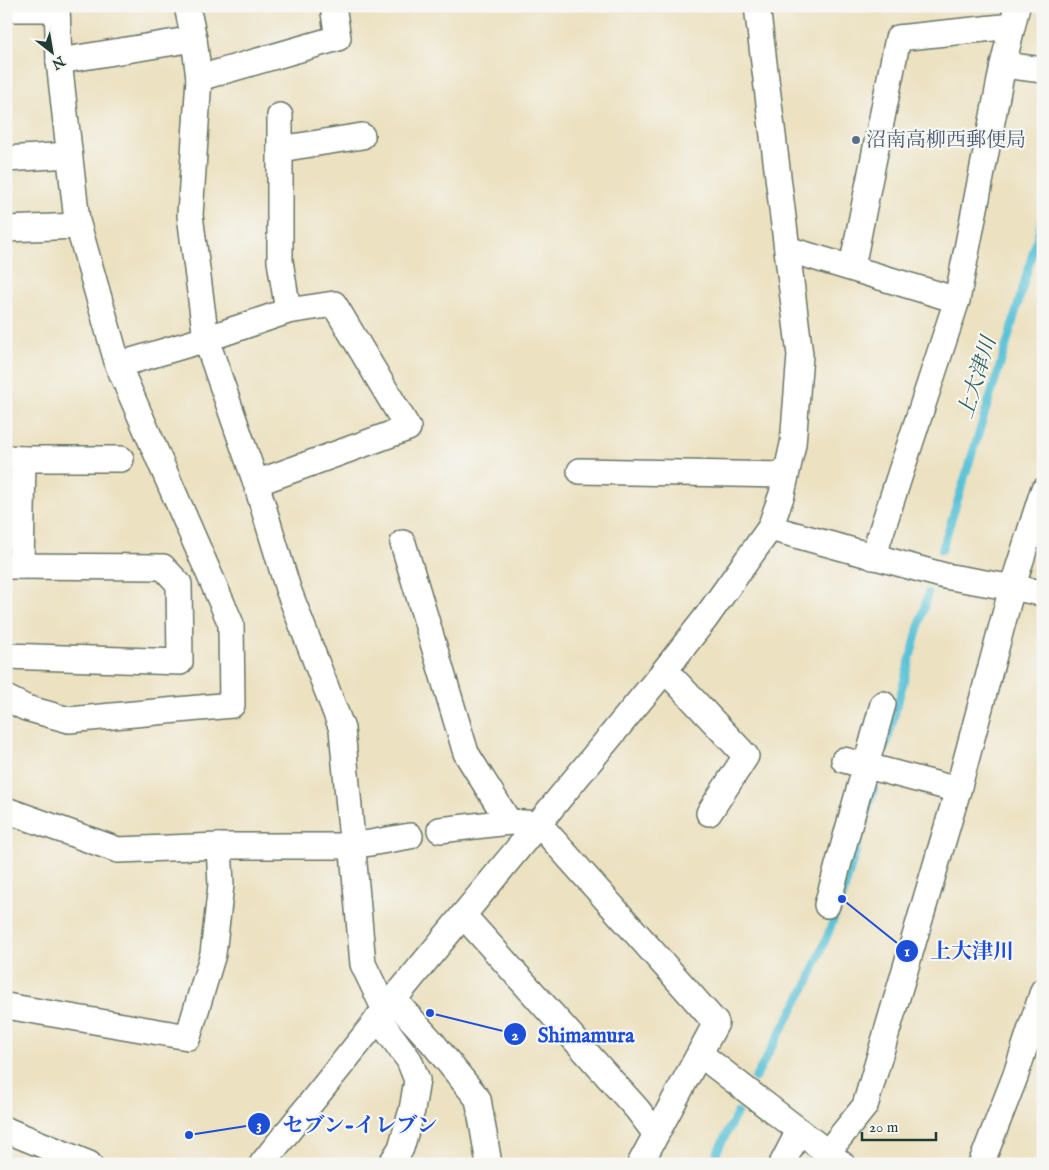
<svg xmlns="http://www.w3.org/2000/svg" width="1049" height="1170" font-family="'IM FELL English','Noto Serif JP',serif">
  <rect width="100%" height="100%" fill="#f6f6f2"/>
  <filter id="ink" filterUnits="userSpaceOnUse"><feTurbulence type="fractalNoise" baseFrequency=".02" numOctaves="2"/><feDisplacementMap in="SourceGraphic" scale="10" xChannelSelector="R" yChannelSelector="G"/><feConvolveMatrix kernelMatrix="1 2 1 2 8 2 1 2 1" color-interpolation-filters="sRGB"/></filter>
  <filter id="wash" filterUnits="userSpaceOnUse"><feTurbulence type="fractalNoise" baseFrequency=".0096" numOctaves="4" result="noise"/><feDisplacementMap in="SourceGraphic" scale="20" xChannelSelector="R" yChannelSelector="G"/><feGaussianBlur stdDeviation="1.12" result="paint"/><feColorMatrix in="noise" values="0 0 0 0 0 0 0 0 0 0 0 0 0 0 0 0 0 1.4 0 .05"/><feComposite in="paint" operator="in"/></filter>
  <g filter="url(#wash)">
    <rect width="100%" height="100%" fill="#ece1c1"/>
    <g fill="none" stroke-linecap="round" stroke-linejoin="round">
      <g stroke="#5ac2d7" stroke-width="8">
        <path d="M942 550 1007 343 1043 216"/>
        <path d="M885 750 928 593"/>
        <path d="M755 1078 809 981 842 899 874 789"/>
        <path d="M711 1164 737 1113"/>
      </g>
    </g>
  </g>
  <g filter="url(#ink)">
    <g fill="none" stroke-linecap="round" stroke-linejoin="round">
      <defs>
        <g id="minor">
          <path d="M57 6 59 61 77 221 118 365"/>
          <path d="M187 6 194 39 199 78 190 215 206 339 256 483 288 589 342 729 363 964 385 1010"/>
          <path d="M6 9H57"/>
          <path d="M59 61 194 39"/>
          <path d="M1003 65 1043 70"/>
          <path d="M199 78 338 38 333 6"/>
          <path d="M280 116V261L288 311"/>
          <path d="M280 149 362 136"/>
          <path d="M6 159 69 155"/>
          <path d="M6 229 78 226"/>
          <path d="M787 249 957 300"/>
          <path d="M852 267 898 38 1012 26"/>
          <path d="M6 458 23 459 21 566"/>
          <path d="M23 459H121"/>
          <path d="M580 471 786 475"/>
          <path d="M770 528 945 576 1043 593"/>
          <path d="M403 543 466 753 509 822"/>
          <path d="M873 557 957 300 1003 65 1017 6"/>
          <path d="M6 566 163 567 179 584 180 662 6 656"/>
          <path d="M665 670 746 756 709 813"/>
          <path d="M6 698 26 708 69 720 232 705 231 624 118 365 206 339 288 311 334 304 408 428 256 483"/>
          <path d="M844 760 958 790"/>
          <path d="M6 810 118 850 219 846H353L410 836"/>
          <path d="M440 830 509 822 539 824 716 1023 640 1164"/>
          <path d="M827 905 883 704"/>
          <path d="M463 915 637 1109 656 1134"/>
          <path d="M393 999 432 1042 478 1099 489 1164"/>
          <path d="M6 1006 188 1037 213 954 221 885 219 846"/>
          <path d="M378 1018 409 1060 417 1080 412 1110 401 1148 391 1164"/>
          <path d="M700 1054 842 1164"/>
          <path d="M6 1130 89 1164"/>
          <path d="M827 1153 865 1106 958 790 1012 588 1043 491"/>
          <path d="M262 1164 385 1010 665 670 705 619 770 528 782 494 793 444 800 355 757 6"/>
          <path d="M782 1164 799 1131"/>
          <path d="M981 1164 1015 1077 1043 991"/>
        </g>
      </defs>
      <use href="#minor" stroke="#677665" stroke-width="28"/>
      <use href="#minor" stroke="#fff" stroke-width="25"/>
    </g>
  </g>
  <circle fill="#5c6f8a" stroke="#f6f6f2" stroke-width="2" cx="856" cy="140" r="5"/>
  <g text-anchor="middle" dominant-baseline="central" stroke-width="4.5" stroke-linejoin="round" paint-order="stroke">
    <g font-size="20" fill="#4e5e75" stroke="#f6f6f2" text-anchor="start">
      <text x="866" y="140">沼南高柳西郵便局</text>
    </g>
    <g font-size="21" font-style="italic" fill="#2e5e5d" stroke="#f6f6f2">
      <text transform="translate(978 378) rotate(-73)">上大津川</text>
    </g>
  </g>
  <path fill="none" stroke="#1d4ed8" stroke-width="2" d="M842 899L907 951M430 1013L515 1034M189 1135L259 1124"/>
  <g fill="#1d4ed8" stroke="#f6f6f2" stroke-width="2">
    <circle cx="842" cy="899" r="5"/>
    <circle cx="430" cy="1013" r="5"/>
    <circle cx="189" cy="1135" r="5"/>
    <circle cx="907" cy="951" r="12"/>
    <circle cx="515" cy="1034" r="12"/>
    <circle cx="259" cy="1124" r="12"/>
  </g>
  <g font-size="15" text-anchor="middle" font-weight="bold" fill="#fff">
    <text x="907" y="956">1</text>
    <text x="515" y="1040">2</text>
    <text x="259" y="1130">3</text>
  </g>
  <g font-size="21" text-anchor="middle" font-weight="bold" fill="#1d4ed8" stroke="#f6f6f2" stroke-width="4.5" stroke-linejoin="round" paint-order="stroke">
    <text x="972" y="958">上大津川</text>
    <text x="586" y="1042">Shimamura</text>
    <text x="360" y="1132">セブン-イレブン</text>
  </g>
  <rect width="1049" height="1170" fill="none" stroke="#f6f6f2" stroke-width="25"/>
  <g transform="translate(52 52) rotate(149)" stroke="#f6f6f2" stroke-width="4" paint-order="stroke">
  <path d="M0-4L9 19L0 12L-9 19Z" fill="#1f3d34"/>
  <text y="-8" font-size="14" font-weight="bold" text-anchor="middle" fill="#1f3d34">N</text>
  </g>
  <path d="M862 1132v8h74v-8" fill="none" stroke="#1f3d34" stroke-width="2.5"/>
  <text x="869" y="1132" font-size="15" fill="#1f3d34" stroke="#f6f6f2" stroke-width="4" paint-order="stroke">20 m</text>
</svg>
